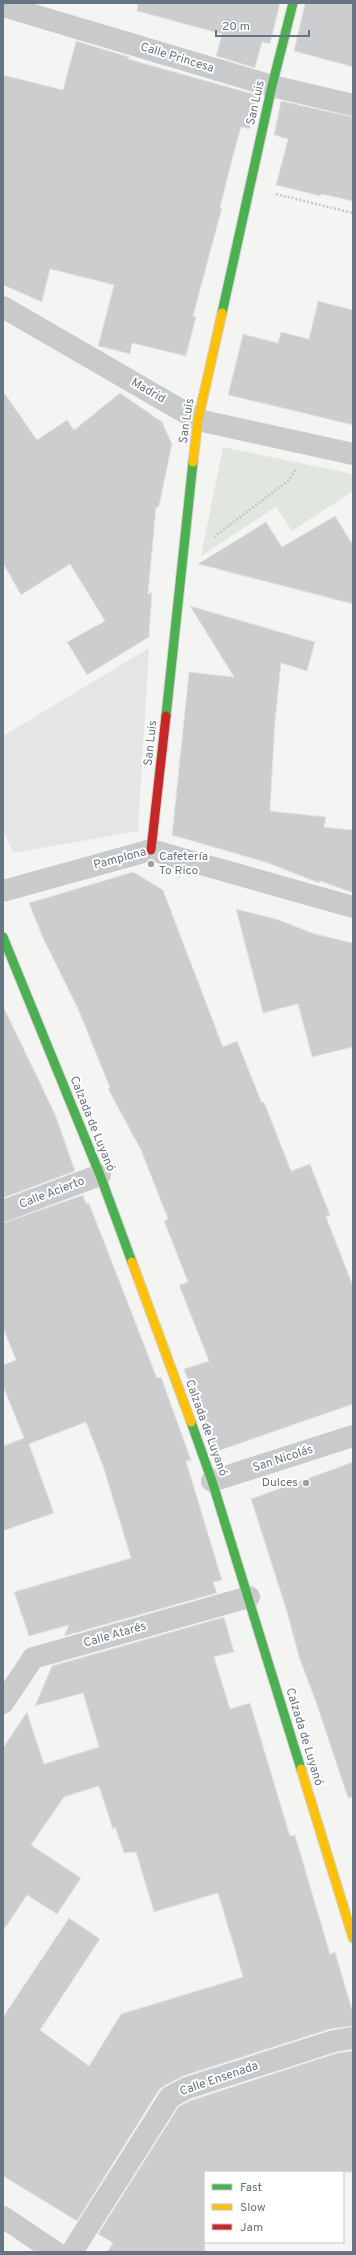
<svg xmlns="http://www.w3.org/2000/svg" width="356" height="2255" font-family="Overpass,sans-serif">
  <rect width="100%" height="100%" fill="#f4f4f3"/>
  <path fill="#e4e6e6" d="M149 648 138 831 13 853 3 831V736Z"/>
  <path fill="#e2e6e1" d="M223 447 353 474V491L292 531 276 507 201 556Z"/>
  <g fill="#cccdce" stroke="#e4e4e3">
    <path d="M138 3H280L270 44 262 42 255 68 216 56 222 34 137 11Z"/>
    <path d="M305 3H353V67L294 51Z"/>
    <path d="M76 41 129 57 128 59 257 95 250 129 241 127 233 156 220 208H222L193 316 196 317 186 356 132 343 130 354 98 346 114 285 50 269 42 302 3 285V75L63 90Z"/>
    <path d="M281 101 353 117V201L321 194 320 196 276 185 288 139 274 135Z"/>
    <path d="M318 301 353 310V425L228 395 243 334 278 343 281 332 309 339Z"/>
    <path d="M3 391 37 440 67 420 74 430 120 393 162 422 172 444 159 506 156 508 148 594 152 592 149 637 87 675 67 642 105 621 70 564 21 595 3 563Z"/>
    <path d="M335 516 353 545V604L198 564 266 522 282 547Z"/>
    <path d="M190 606 315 642 307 671 281 663 275 722 270 811 326 817 324 827 353 830V893L320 881 319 883 268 863 172 835 189 672 234 677Z"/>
    <path d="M133 872 163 890 223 1047 237 1041 262 1103 264 1102 291 1171 310 1164 330 1215 326 1217 353 1286V1404L215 1452 184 1369 209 1361 179 1285 188 1282 164 1221 168 1219 141 1150 108 1089 110 1088 79 1011 42 936 29 903Z"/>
    <path d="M236 909 276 919 315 934 353 943V1047L312 1057 298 1004 263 1013Z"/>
    <path d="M3 1006 55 1114 75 1171 3 1198Z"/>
    <path d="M83 1195 86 1204 89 1203 157 1378 161 1377 191 1460 186 1461 222 1580 213 1582 217 1593 64 1636 69 1625 29 1636 14 1592 131 1558 103 1466 86 1422 29 1444 54 1513 3 1531V1446L24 1438 3 1386V1365L16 1360 3 1328V1223Z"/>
    <path d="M353 1462V1797L348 1798 316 1702 299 1657 287 1612 251 1499Z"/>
    <path d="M224 1617 234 1652 214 1657 230 1709 250 1703 290 1836 295 1835 330 1954 335 1952 353 2013V2026L330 2029 183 2076 164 2086 159 2090 77 2221 3 2176V2017L69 1918 100 1939 40 2030 89 2066 121 2014 243 1977 218 1893 154 1912 136 1852 124 1853 115 1827 113 1830 99 1786 64 1797 31 1845 81 1878 57 1914 27 1895 3 1931V1748L27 1712 44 1764 99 1747 83 1693 35 1706 52 1666Z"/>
    <path d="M353 2051V2172H205V2252H107L113 2243 98 2234 179 2106 192 2100 337 2053Z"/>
  </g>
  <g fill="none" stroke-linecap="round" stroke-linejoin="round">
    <defs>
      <g id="fast">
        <path d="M222 313 272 86 293 3"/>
        <path d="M166 716 193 462"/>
        <path d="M3 937 100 1175 132 1262"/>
        <path d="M191 1422 212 1481 301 1769"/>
      </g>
      <g id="slow">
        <path d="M193 462 198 420 222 313"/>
        <path d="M132 1262 191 1422"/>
        <path d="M301 1769 353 1938"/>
      </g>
      <path id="jam" d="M151 850 166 716"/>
    </defs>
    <use href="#fast" stroke="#d1d2d2" stroke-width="11"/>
    <use href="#slow" stroke="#d1d2d2" stroke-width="11"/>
    <use href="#jam" stroke="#d1d2d2" stroke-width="11"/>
    <g stroke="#c7c8c8" stroke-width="2.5" stroke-dasharray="2 2" stroke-linecap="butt">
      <path d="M276 194 353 213"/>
      <path d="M214 537 289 480 296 469"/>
    </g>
    <g stroke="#c9cacb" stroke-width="22">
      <path d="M3 6 272 86 353 105"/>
      <path d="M3 307 198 420 353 454"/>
      <path d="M3 891 151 850 353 907"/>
      <path d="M3 1211 100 1175"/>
      <path d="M212 1481 353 1436"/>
      <path d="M3 1703 33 1658 249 1597"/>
      <path d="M3 2217 55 2252"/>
      <path d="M72 2252 170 2097 187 2088 334 2041 353 2038"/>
    </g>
    <use href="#fast" stroke="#4caf50" stroke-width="9"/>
    <use href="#slow" stroke="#ffc107" stroke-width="9"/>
    <use href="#jam" stroke="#c62828" stroke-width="9"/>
  </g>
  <g fill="#98a1a9" stroke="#fff" stroke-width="1.5">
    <circle cx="151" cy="864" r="4"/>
    <circle cx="306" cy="1483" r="4"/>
  </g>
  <g text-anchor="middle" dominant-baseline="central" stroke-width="4" stroke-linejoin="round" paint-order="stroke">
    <g font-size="12" fill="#677481" stroke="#fff">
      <text transform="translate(177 58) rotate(17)">Calle Princesa</text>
      <text transform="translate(256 103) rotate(-77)">San Luis</text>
      <text transform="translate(148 391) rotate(30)">Madrid</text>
      <text transform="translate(187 421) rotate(-81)">San Luis</text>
      <text transform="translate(151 743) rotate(-84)">San Luis</text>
      <text transform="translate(120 859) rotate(-15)">Pamplona</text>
      <text transform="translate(92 1124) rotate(68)">Calzada de Luyanó</text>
      <text transform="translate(52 1193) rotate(-21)">Calle Acierto</text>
      <text transform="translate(206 1428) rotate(70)">Calzada de Luyanó</text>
      <text transform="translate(283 1459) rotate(-18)">San Nicolás</text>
      <text transform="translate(115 1635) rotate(-16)">Calle Atarés</text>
      <text transform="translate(304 1737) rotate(73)">Calzada de Luyanó</text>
      <text transform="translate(219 2079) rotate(-19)">Calle Ensenada</text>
    </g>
    <g font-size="12" fill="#677481" stroke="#fff" text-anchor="start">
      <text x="159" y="857">Cafetería<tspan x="159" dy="14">To Rico</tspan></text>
      <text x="298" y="1483" text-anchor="end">Dulces</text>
    </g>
  </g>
  <rect width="356" height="2255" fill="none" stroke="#677481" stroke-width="8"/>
  <rect x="204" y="2171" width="140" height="72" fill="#ffffff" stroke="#c2c7cd"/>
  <rect x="212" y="2184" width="20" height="6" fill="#4caf50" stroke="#c2c7cd"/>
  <text x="240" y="2191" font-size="12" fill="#677481">Fast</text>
  <rect x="212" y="2204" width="20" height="6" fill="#ffc107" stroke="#c2c7cd"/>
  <text x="240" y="2211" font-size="12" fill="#677481">Slow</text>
  <rect x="212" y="2224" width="20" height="6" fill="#c62828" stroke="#c2c7cd"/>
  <text x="240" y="2231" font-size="12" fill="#677481">Jam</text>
  <path d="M216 30v6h93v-6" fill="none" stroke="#677481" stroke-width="2"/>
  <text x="222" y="30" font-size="12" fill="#677481" stroke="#ffffff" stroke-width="3" paint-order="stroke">20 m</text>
</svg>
